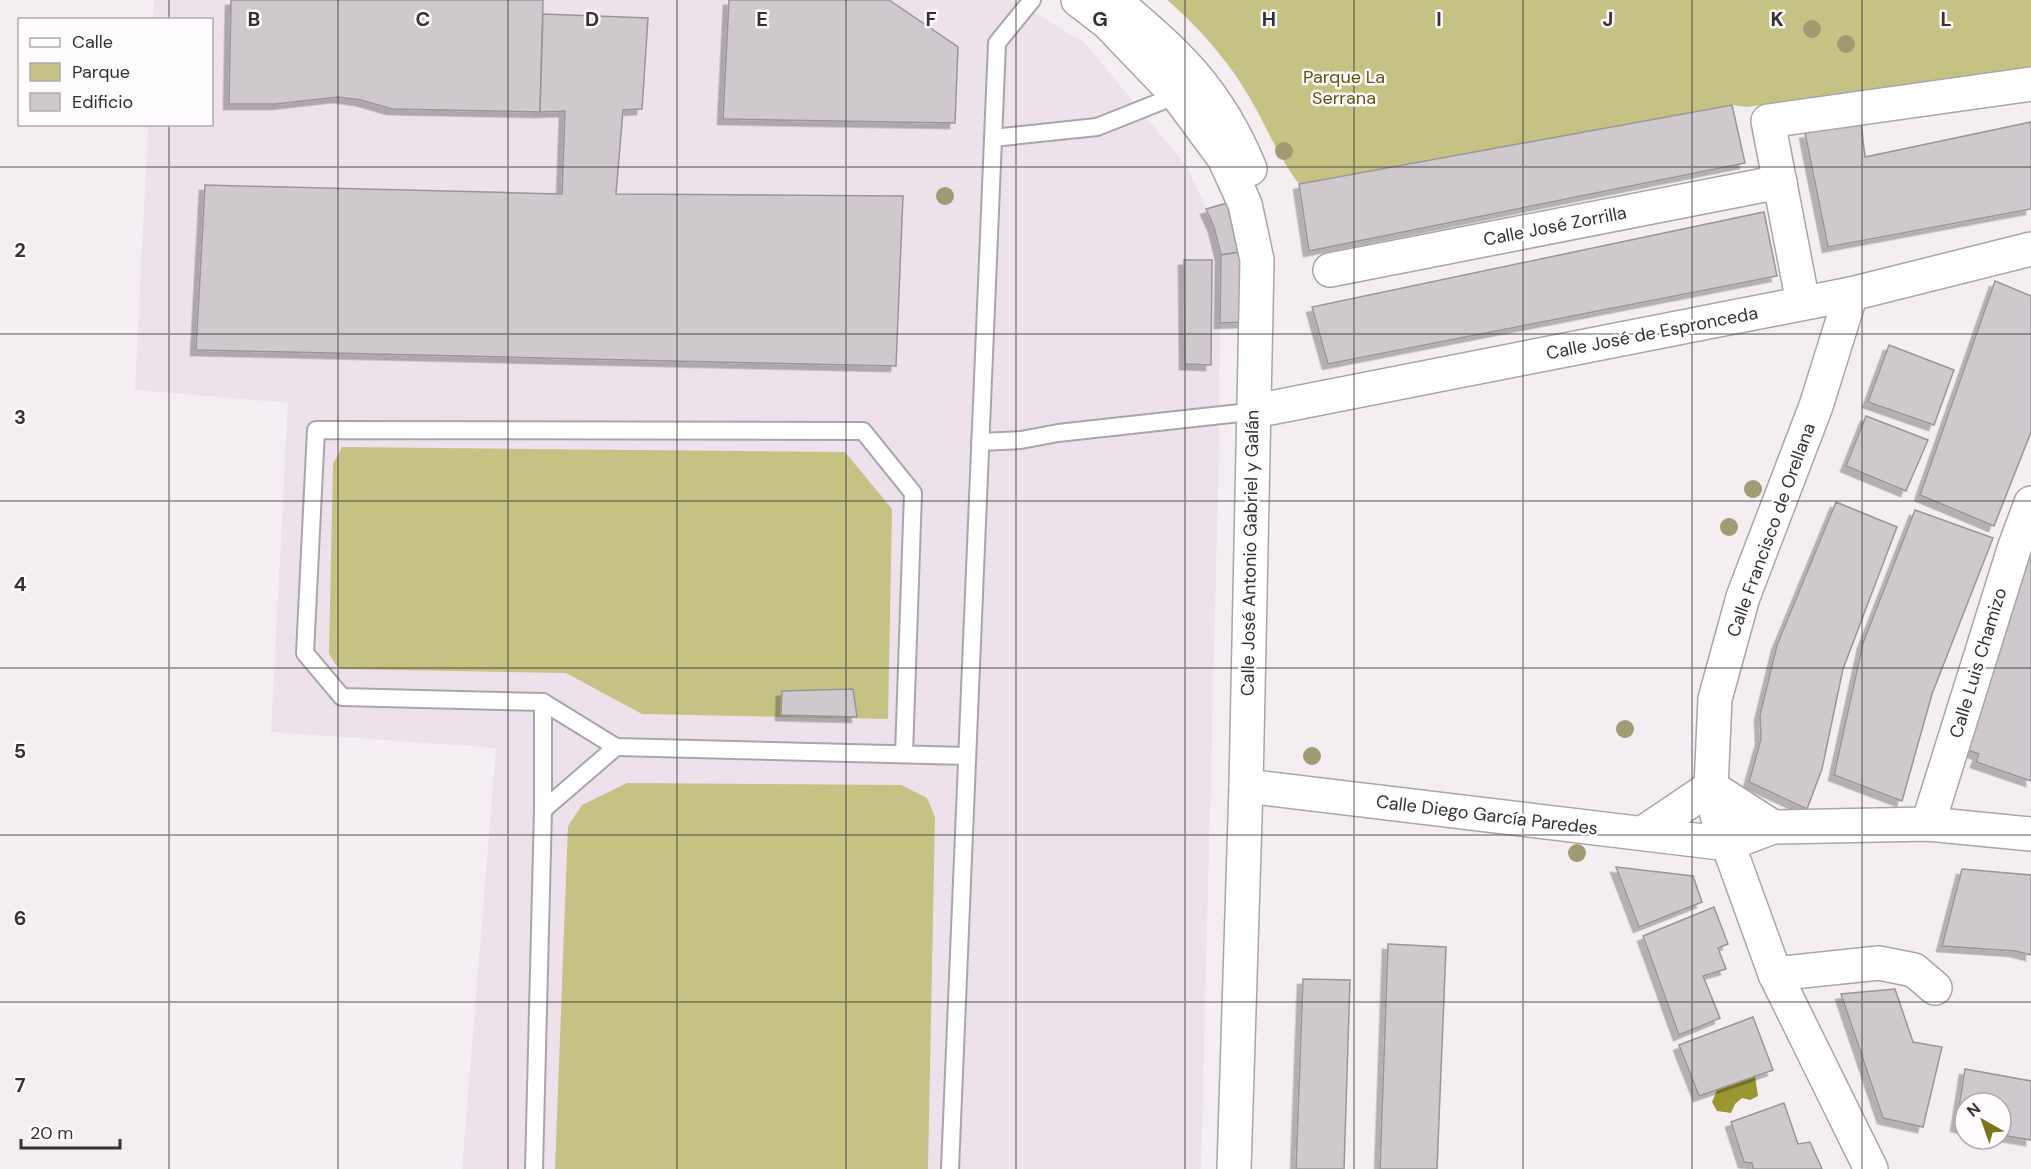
<svg xmlns="http://www.w3.org/2000/svg" width="2031" height="1169" font-family="'DM Sans',sans-serif">
  <defs>
    <filter id="shadow"><feDropShadow dx="-5.5" dy="5.5" stdDeviation="0" flood-color="#0004"/></filter>
  </defs>
  <rect width="100%" height="100%" fill="#f4eef3"/>
  <path fill="#ede1ec" d="M154 0H1014L1085 43 1188 168 1214 227 1221 255 1218 494 1201 1169H462L496 748 271 732 288 403 135 390 148 125 212 124V20L153 19Z"/>
  <g fill="#c5c384">
    <path d="M1167 0H2031V68L1747 107 1732 105 1299 184C1279 158 1267 128 1251 100 1231 64 1198 26 1167 0Z"/>
    <path d="M342 447 845 452 892 509 888 719 642 714 566 673 339 669 329 654 333 464Z"/>
    <path d="M627 783 901 785 927 798 935 817 928 1169H555L568 826 582 805Z"/>
  </g>
  <path fill="#9b9730" d="M1755 1076 1758 1096 1750 1100 1742 1098 1735 1104 1731 1113 1717 1111 1712 1102 1717 1090Z"/>
  <g fill="#cfc9ce" stroke="#9b959a" stroke-width="1.5" filter="url(#shadow)">
    <path d="M231 0H543L540 112 392 109 361 100 338 97 276 104H229Z"/>
    <path d="M729 0H889L958 47 955 123 723 119Z"/>
    <path d="M543 14 648 18 642 109 623 110 616 194 903 196 896 366 196 350 205 185 562 194 565 111 540 112Z"/>
    <path d="M1732 105 1745 163 1309 251 1299 184Z"/>
    <path d="M2031 122V209L1828 247 1805 133 1861 123 1865 157Z"/>
    <path d="M1227 203 1238 252 1221 255 1214 227 1206 209Z"/>
    <path d="M1764 212 1777 276 1328 364 1312 307Z"/>
    <path d="M1247 251V322L1220 323 1221 255Z"/>
    <path d="M1184 260H1212L1211 365 1185 364Z"/>
    <path d="M1995 281 2031 296V432L1994 526 1920 495Z"/>
    <path d="M1889 345 1954 370 1934 425 1868 402Z"/>
    <path d="M1866 416 1928 440 1906 491 1846 466Z"/>
    <path d="M1836 502 1897 527 1843 669 1822 769 1807 809 1749 782 1761 739 1760 715 1777 645Z"/>
    <path d="M1915 510 1993 538 1932 694 1902 801 1834 775 1863 643Z"/>
    <path d="M2031 552V781L1976 762 1979 754 1962 748Z"/>
    <path d="M853 689 857 717 781 715 782 691Z"/>
    <path d="M1616 867 1693 876 1702 902 1639 927Z"/>
    <path d="M1962 869 2031 875V955L2015 951 1942 946Z"/>
    <path d="M1714 907 1728 944 1718 948 1726 969 1703 976 1720 1018 1679 1035 1643 936Z"/>
    <path d="M1388 944 1446 947 1437 1169H1380Z"/>
    <path d="M1303 979 1350 980 1344 1169H1296Z"/>
    <path d="M1895 989 1913 1042 1942 1047 1923 1127 1883 1118 1841 994Z"/>
    <path d="M1753 1017 1773 1070 1699 1096 1679 1045Z"/>
    <path d="M1965 1069 2031 1081V1140L2001 1135V1103H1965V1128L1956 1126Z"/>
    <path d="M1784 1103 1798 1144 1810 1142 1822 1169H1753L1752 1163 1744 1162 1731 1122Z"/>
  </g>
  <g fill="none" stroke-linecap="round" stroke-linejoin="round">
    <defs>
      <g id="service">
        <path d="M993 138 1097 127 1180 94"/>
        <path d="M980 442 1021 440 1058 433 1258 411"/>
        <path d="M904 754 913 493 863 431 316 430 305 653 342 697 543 702 616 747 967 756"/>
        <path d="M543 810 616 747"/>
        <path d="M534 1169 543 810V702"/>
        <path d="M950 1169 997 43 1032 0"/>
      </g>
      <g id="minor">
        <path d="M1078 0 1108 23 1178 96 1224 158 1245 204 1257 260 1246 786 1234 1169"/>
        <path d="M1113 0C1176 51 1219 92 1250 169"/>
        <path d="M1330 270 1780 182"/>
        <path d="M1851 294 1816 406 1743 597 1715 699 1711 787 1721 833 1728 844 1775 974 1871 1169"/>
        <path d="M1803 303 1768 121 2031 84"/>
        <path d="M1270 408 1851 294 2031 249"/>
        <path d="M1246 786 1728 844 1773 827 1928 824 2031 834"/>
        <path d="M1928 824 2015 546 2031 503"/>
        <path d="M1643 833 1711 787 1773 827"/>
        <path d="M1775 974 1879 963 1914 970 1935 988"/>
      </g>
    </defs>
    <use href="#service" stroke="#aaa5aa" stroke-width="20"/>
    <use href="#minor" stroke="#aaa5aa" stroke-width="36"/>
    <use href="#service" stroke="#fff" stroke-width="16"/>
    <use href="#minor" stroke="#fff" stroke-width="33"/>
  </g>
  <g fill="#a09b73">
    <circle cx="1812" cy="29" r="9"/>
    <circle cx="1846" cy="44" r="9"/>
    <circle cx="1284" cy="151" r="9"/>
    <circle cx="945" cy="196" r="9"/>
    <circle cx="1753" cy="489" r="9"/>
    <circle cx="1729" cy="527" r="9"/>
    <circle cx="1625" cy="729" r="9"/>
    <circle cx="1312" cy="756" r="9"/>
    <circle cx="1577" cy="853" r="9"/>
  </g>
  <path fill="none" stroke="#333133" stroke-width="1.5" stroke-opacity="0.55" d="M169 0V20M338 0V1169M508 0V1169M677 0V1169M846 0V1169M1016 0V1169M1185 0V1169M1354 0V1169M1523 0V1169M1692 0V1169M1862 0V1169M169 124V1169M0 167H2031M0 334H2031M0 501H2031M0 668H2031M0 835H2031M0 1002H2031"/>
  <g text-anchor="middle" dominant-baseline="central" stroke-width="5" stroke-linejoin="round" paint-order="stroke">
    <g font-size="18" fill="#5b570a" stroke="#fffcff">
      <text x="1344" y="77">Parque La<tspan x="1344" dy="21">Serrana</tspan></text>
    </g>
    <g font-size="18" fill="#333133" stroke="#fffcff">
      <text transform="translate(1555 226) rotate(-11)">Calle José Zorrilla</text>
      <text transform="translate(1652 333) rotate(-11)">Calle José de Espronceda</text>
      <text transform="translate(1771 530) rotate(-70)">Calle Francisco de Orellana</text>
      <text transform="translate(1250 553) rotate(-89)">Calle José Antonio Gabriel y Galán</text>
      <text transform="translate(1978 663) rotate(-73)">Calle Luis Chamizo</text>
      <text transform="translate(1487 815) rotate(7)">Calle Diego García Paredes</text>
    </g>
  </g>
  <g font-size="20" text-anchor="middle" font-weight="bold" fill="#333133" stroke="#fffcff" stroke-width="5" stroke-linejoin="round" paint-order="stroke">
    <text x="254" y="26">B</text>
    <text x="423" y="26">C</text>
    <text x="592" y="26">D</text>
    <text x="762" y="26">E</text>
    <text x="931" y="26">F</text>
    <text x="1100" y="26">G</text>
    <text x="1269" y="26">H</text>
    <text x="1439" y="26">I</text>
    <text x="1608" y="26">J</text>
    <text x="1777" y="26">K</text>
    <text x="1946" y="26">L</text>
    <text x="20" y="257">2</text>
    <text x="20" y="424">3</text>
    <text x="20" y="591">4</text>
    <text x="20" y="758">5</text>
    <text x="20" y="925">6</text>
    <text x="20" y="1092">7</text>
  </g>
  <rect x="18" y="18" width="195" height="108" fill="#fffcff" stroke="#adabad" stroke-width="1.5"/>
  <rect x="30" y="38" width="30" height="9" fill="#ffffff" stroke="#adabad" stroke-width="1.5"/>
  <text x="72" y="48" font-size="18" fill="#333133">Calle</text>
  <rect x="30" y="63" width="30" height="18" fill="#c5c384" stroke="#adabad" stroke-width="1.5"/>
  <text x="72" y="78" font-size="18" fill="#333133">Parque</text>
  <rect x="30" y="93" width="30" height="18" fill="#cfc9ce" stroke="#adabad" stroke-width="1.5"/>
  <text x="72" y="108" font-size="18" fill="#333133">Edificio</text>
  <g transform="translate(1983 1121) rotate(320)"><circle r="28" fill="#fffcff" stroke="#adabad" stroke-width="1.5"/>
  <path d="M0-4.5L10 22L0 15L-10 22Z" fill="#797519"/>
  <text y="-9" font-size="16" font-weight="bold" text-anchor="middle" fill="#333133">N</text>
  </g>
  <path d="M21 1139v9h99v-9" fill="none" stroke="#333133" stroke-width="3"/>
  <text x="30" y="1139" font-size="18" fill="#333133" stroke="#fffcff" stroke-width="4.5" paint-order="stroke">20 m</text>
</svg>
